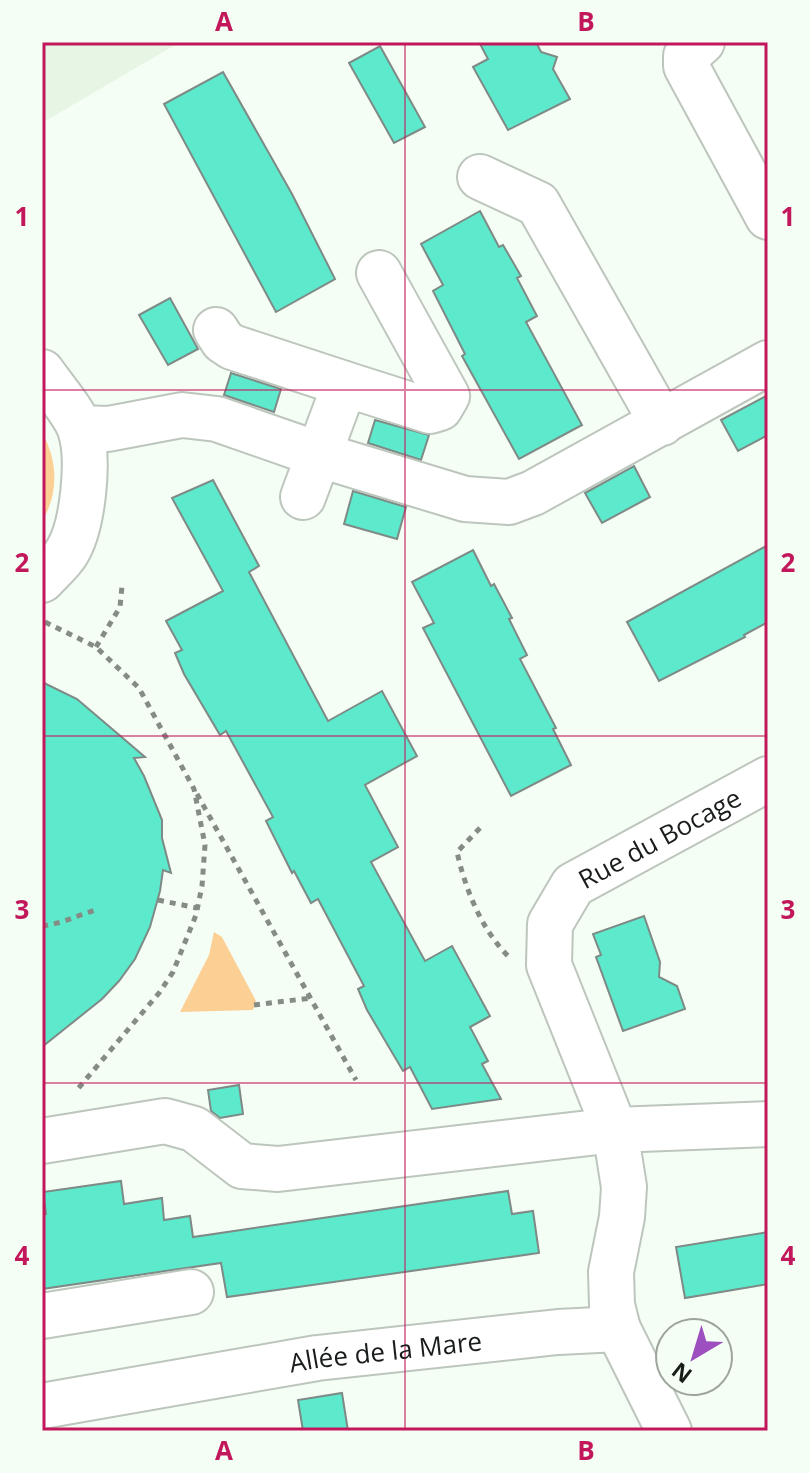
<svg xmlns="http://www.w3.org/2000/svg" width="810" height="1473" font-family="'Open Sans',sans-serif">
  <rect width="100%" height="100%" fill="#f5fef4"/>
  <path fill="#e6f5e4" d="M42 42H180L42 123Z"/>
  <g fill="#fccf95">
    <path d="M42 432C58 462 59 492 42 522Z"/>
    <path d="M214 932 222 937 256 1001 253 1010 180 1012 209 955Z"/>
  </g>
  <g fill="#5de9cc" stroke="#7d8a86" stroke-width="2">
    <path d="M479 42H536L541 52 557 57 553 69 570 99 508 130 473 67 488 59Z"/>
    <path d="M380 46 425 127 394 143 349 63Z"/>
    <path d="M223 72 292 194 335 279 276 312 164 104Z"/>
    <path d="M480 211 499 247 503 245 521 276 517 278 537 316 526 322 582 425 519 459 462 356 465 354 433 291 443 285 421 244Z"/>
    <path d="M170 298 198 349 168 365 139 315Z"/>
    <path d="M231 373 281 389 274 412 224 395Z"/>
    <path d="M768 395V435L738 451 721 420Z"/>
    <path d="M375 420 429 435 421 460 368 443Z"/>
    <path d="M634 466 650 497 602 523 585 493Z"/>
    <path d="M213 480 259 566 249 572 328 721 382 691 417 756 365 785 398 847 371 862 425 961 452 946 490 1016 470 1027 488 1061 482 1064 501 1099 432 1109 410 1067 403 1071 367 1010 358 989 364 986 318 899 311 903 294 871 292 873 266 821 273 817 226 731 220 735 184 674 175 653 182 650 166 621 223 591 172 498Z"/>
    <path d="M353 491 406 507 397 539 344 524Z"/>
    <path d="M768 545V622L744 635 745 637 659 681 627 622Z"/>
    <path d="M473 550 491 586 494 584 512 618 509 619 527 655 520 659 556 728 553 729 571 765 511 796 423 628 434 623 412 582Z"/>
    <path d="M42 682 77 699 145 757 134 758 144 776 162 820V838L171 873 163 870 160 891 150 927 135 959 119 981 102 999 42 1047Z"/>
    <path d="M644 916 660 962 659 977 677 986 685 1009 623 1031 596 957 601 955 593 934Z"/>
    <path d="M239 1085 243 1114 220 1118 211 1111 208 1090Z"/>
    <path d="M121 1181 124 1204 162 1198 164 1220 190 1216 193 1237 508 1191 512 1214 533 1211 539 1253 227 1297 221 1263 42 1289V1215L46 1214 43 1192Z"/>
    <path d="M768 1232V1284L685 1298 676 1247Z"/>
    <path d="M342 1393 348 1431H303L298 1400Z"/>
  </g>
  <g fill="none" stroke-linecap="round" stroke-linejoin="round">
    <defs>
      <g id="minor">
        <path d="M702 42 686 56V66L768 217"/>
        <path d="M480 177 538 204 662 423"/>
        <path d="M216 330 223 341 232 347 345 384"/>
        <path d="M42 372C53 388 74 412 80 429 90 459 83 526 67 552 61 562 50 571 42 580"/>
        <path d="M80 428 108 429 182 415 217 419 320 455 465 499 509 502 533 493 768 363"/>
        <path d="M303 497 345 384 430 411 440 408 447 396 379 273"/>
        <path d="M42 1141 165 1121 194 1129 242 1166 278 1169 615 1130 768 1124"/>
        <path d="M42 1316 191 1292"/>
        <path id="s1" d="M618 1329 612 1305 611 1272 622 1217 624 1187 615 1130 549 965 550 924 573 885 768 779"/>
        <path id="s2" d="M42 1406 317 1358 558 1332 618 1329 669 1431"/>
      </g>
    </defs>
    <use href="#minor" stroke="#bdc6bc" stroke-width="48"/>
    <g stroke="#858c85" stroke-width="5" stroke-dasharray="6 6" stroke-linecap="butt">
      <path d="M45 622 96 647 139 688 194 789 205 845 202 886 196 915 173 972 159 993 76 1091"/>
      <path d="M96 647 120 607 122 586"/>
      <path d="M197 794 356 1080"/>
      <path d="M480 828 457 852C465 888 481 929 508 956"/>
      <path d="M158 900 197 908"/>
      <path d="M42 926C65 923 77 915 99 909"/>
      <path d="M254 1005 311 998"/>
    </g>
    <use href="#minor" stroke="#fff" stroke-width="44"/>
  </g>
  <path fill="none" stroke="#c2185b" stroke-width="2" stroke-opacity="0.55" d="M405 42V1431M42 390H768M42 736H768M42 1083H768"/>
  <g text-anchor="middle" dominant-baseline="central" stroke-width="8" stroke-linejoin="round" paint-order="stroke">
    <g font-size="26" fill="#191d19" stroke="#f5fef4">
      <text stroke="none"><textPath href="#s1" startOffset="564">Rue du Bocage</textPath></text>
      <text stroke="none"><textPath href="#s2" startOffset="348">Allée de la Mare</textPath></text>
    </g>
  </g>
  <rect width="810" height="1473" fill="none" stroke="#f5fef4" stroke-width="88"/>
  <g transform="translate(694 1357) rotate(218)"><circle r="38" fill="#f5fef4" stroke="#9da49c" stroke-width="2"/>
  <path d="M0-6L14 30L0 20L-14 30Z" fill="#9e4fbf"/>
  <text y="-12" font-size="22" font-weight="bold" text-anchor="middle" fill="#191d19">N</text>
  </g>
  <rect x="44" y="44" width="722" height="1385" fill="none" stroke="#c2185b" stroke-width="3"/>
  <g font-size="26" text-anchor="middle" font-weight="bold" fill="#c2185b">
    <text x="224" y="31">A</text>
    <text x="586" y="31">B</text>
    <text x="22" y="226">1</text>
    <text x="788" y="226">1</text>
    <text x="22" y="572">2</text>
    <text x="788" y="572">2</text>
    <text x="22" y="919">3</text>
    <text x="788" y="919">3</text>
    <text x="22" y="1265">4</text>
    <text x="788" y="1265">4</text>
    <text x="224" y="1460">A</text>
    <text x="586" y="1460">B</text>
  </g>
</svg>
